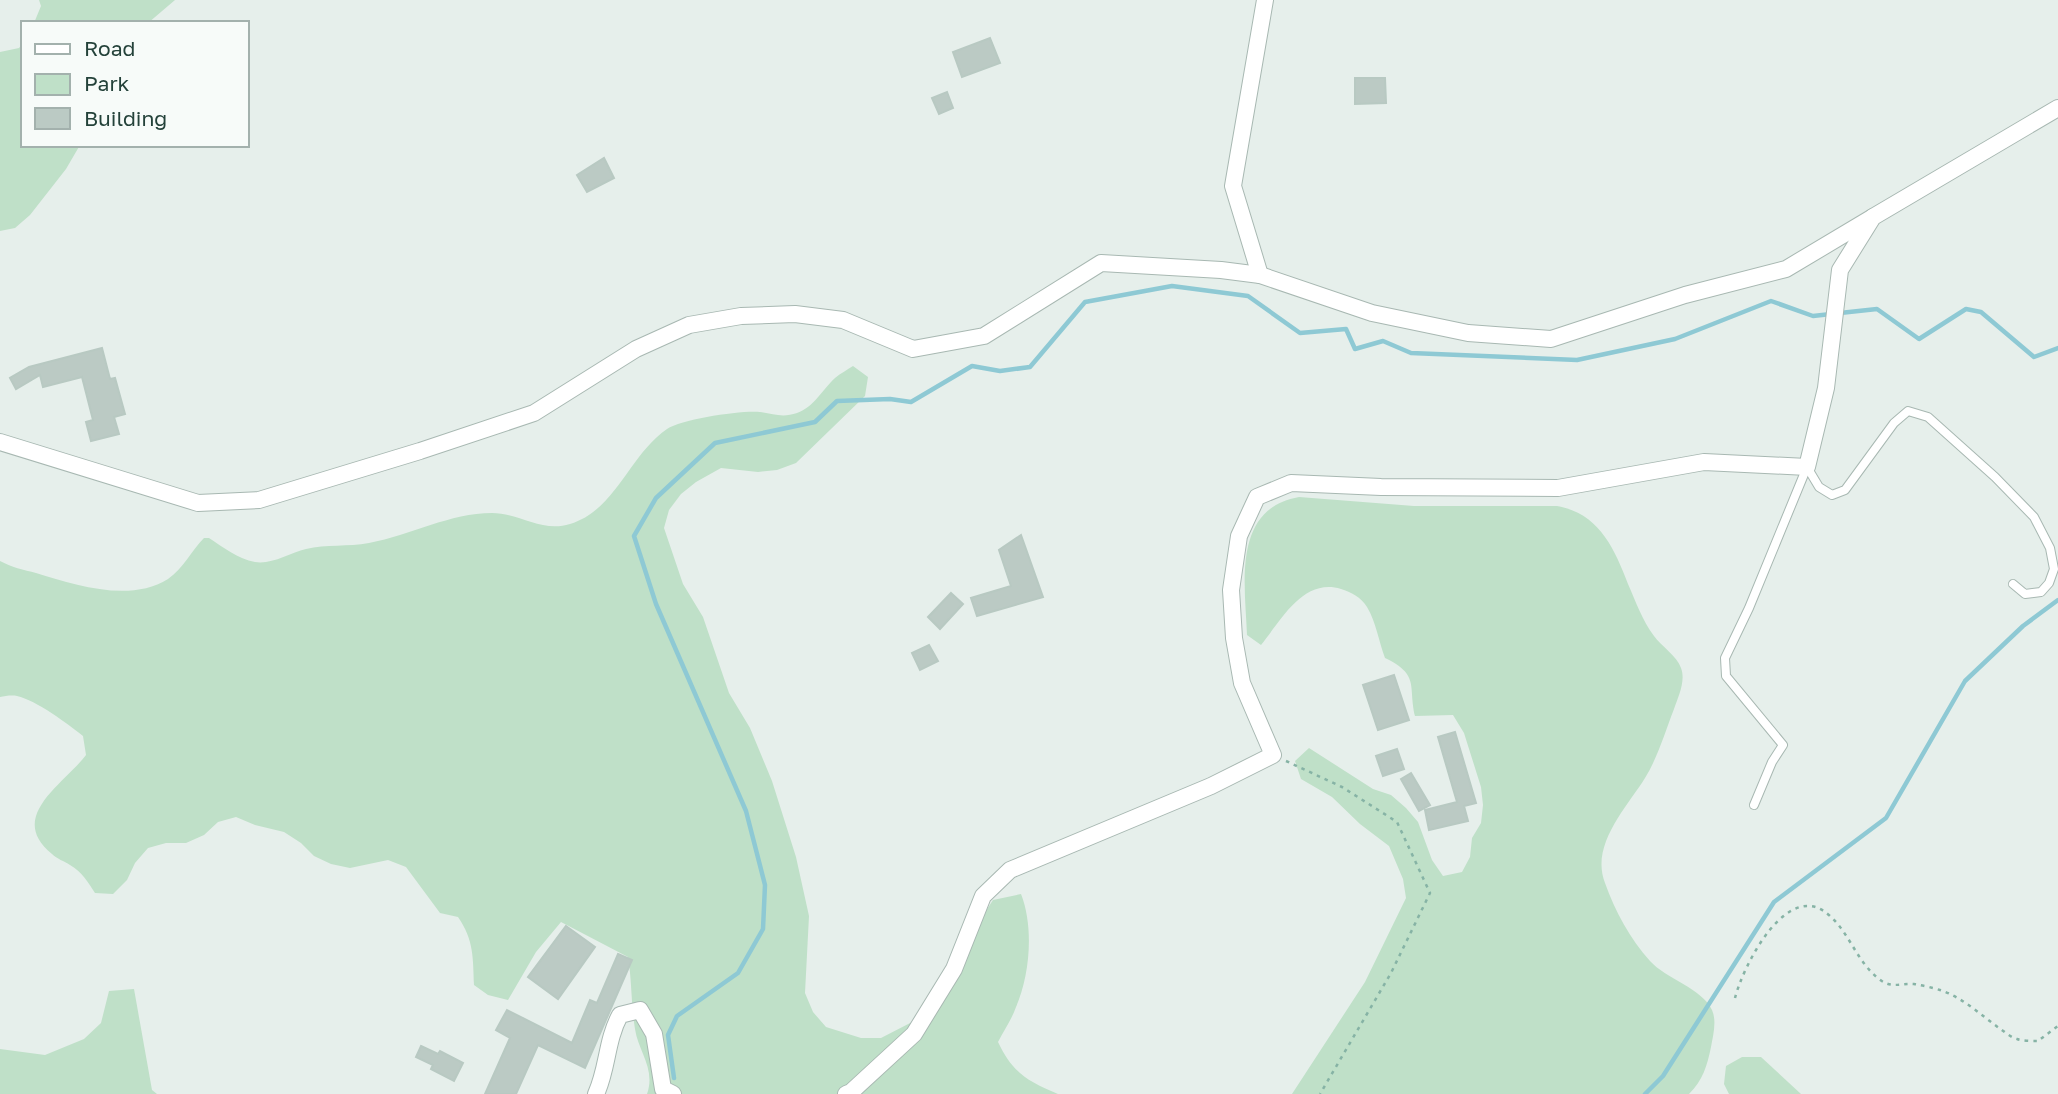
<svg xmlns="http://www.w3.org/2000/svg" width="2058" height="1094" font-family="'Golos Text',sans-serif">
  <rect width="100%" height="100%" fill="#e6efeb"/>
  <g fill="#bfe0c8">
    <path d="M39 0H175L148 23H34L41 6Z"/>
    <path d="M23 43V145H80L66 169 30 215 15 228 0 231V52L19 48Z"/>
    <path d="M853 366 868 377 865 396 796 463 777 470 758 472 721 468 696 482 681 494 669 510 664 528 683 584 703 617 729 693 750 728 772 781 796 857 809 916 805 993 813 1012 826 1027 861 1038H881L914 1021 993 900 1021 894C1034 927 1030 975 1016 1007 1012 1019 1004 1030 998 1042 1013 1073 1027 1081 1058 1094H647C656 1069 638 1051 635 1029 631 1005 632 981 628 957L561 922 536 952 508 1000 488 995 474 985C473 958 474 940 458 917L440 913 406 867 388 860 350 868 331 864 314 856 301 843 284 832 255 825 236 817 218 822 204 835 186 843H166L148 848 135 863 127 880 113 894 95 893C88 882 82 872 70 865 64 861 57 859 52 854 6 817 64 784 86 755L83 736C68 724 36 700 17 696 12 695 5 696 0 697V561C11 567 24 570 36 573 75 585 130 603 168 579 183 569 192 550 204 538H209C223 547 238 559 255 562 271 565 290 553 306 549 326 544 348 547 369 543 411 535 450 513 492 513 519 513 542 533 570 524 616 510 629 455 667 429 682 419 742 410 760 412 773 414 783 418 797 413 814 407 822 390 835 378 841 373 847 370 853 366Z"/>
    <path d="M1299 497 1414 506H1557C1598 513 1614 547 1628 584 1636 602 1642 620 1654 636 1661 646 1677 656 1681 668 1686 681 1678 697 1674 709 1665 732 1658 757 1645 778 1627 807 1590 845 1605 883 1615 911 1630 939 1650 961 1665 978 1703 989 1712 1010 1717 1021 1713 1036 1711 1047 1707 1066 1703 1080 1689 1094H1292L1365 982 1406 898 1403 879 1389 846 1360 824 1332 797 1301 779 1295 761 1309 748 1373 789 1391 795 1406 808 1418 822 1432 860 1443 876 1462 872 1470 857 1472 838 1481 823 1483 805 1481 787 1464 733 1453 715 1415 716C1408 685 1420 675 1385 658 1379 642 1376 622 1367 607 1361 597 1351 592 1341 589 1303 577 1280 622 1261 645L1247 635C1245 583 1232 509 1299 497Z"/>
    <path d="M134 989 152 1090 157 1094H0V1049L45 1055 84 1039 101 1023 109 991Z"/>
    <path d="M1742 1057H1761L1801 1094H1729L1724 1084 1726 1066Z"/>
  </g>
  <g fill="none" stroke-linecap="round" stroke-linejoin="round">
    <g stroke="#8ec9d4" stroke-width="4.5">
      <path d="M1840 313 1877 309 1919 339 1966 309 1981 312 2034 357 2058 348"/>
      <path d="M674 1078 668 1035 677 1016 738 973 763 929 765 885 746 811 656 604 634 536 656 498 715 443 815 422 837 401 890 399 911 402 972 366 1000 371 1030 367 1085 302 1172 286 1248 296 1300 333 1346 329 1355 349 1383 341 1411 353 1577 360 1675 339 1771 301 1813 316 1831 314"/>
      <path d="M1645 1094 1663 1076 1774 902 1886 818 1965 681 2023 626 2058 600"/>
    </g>
  </g>
  <g fill="#bbcac4" stroke="#b8c9c2" stroke-width="2">
    <path d="M990 38 1000 63 962 77 953 52Z"/>
    <path d="M1355 78H1385L1386 103 1355 104Z"/>
    <path d="M947 92 953 108 939 114 932 98Z"/>
    <path d="M604 158 614 178 587 192 577 175Z"/>
    <path d="M102 348 110 379 115 378 125 414 114 417 119 434 91 441 86 422 93 420 82 377 43 387 40 375 16 389 10 378 29 367Z"/>
    <path d="M1021 535 1043 597 977 616 971 598 1011 586 999 550Z"/>
    <path d="M951 593 963 604 940 629 928 617Z"/>
    <path d="M929 645 938 661 920 670 912 653Z"/>
    <path d="M1394 675 1409 720 1378 730 1363 685Z"/>
    <path d="M1455 732 1476 803 1464 806 1468 821 1429 830 1425 810 1457 802 1438 737Z"/>
    <path d="M1397 749 1404 769 1383 776 1376 756Z"/>
    <path d="M1411 773 1430 805 1419 811 1401 779Z"/>
    <path d="M566 926 595 947 558 999 528 977Z"/>
    <path d="M618 954 632 960 585 1068 538 1045 516 1094H485L510 1038 496 1030 507 1010 572 1043 590 1000 597 1003Z"/>
    <path d="M421 1046 438 1054 440 1051 463 1063 454 1081 431 1069 433 1065 416 1057Z"/>
  </g>
  <g fill="none" stroke-linecap="round" stroke-linejoin="round">
    <defs>
      <g id="service">
        <path d="M1807 467 1819 487 1832 495 1845 490 1894 423 1908 411 1928 417 1995 477 2034 517 2050 548 2054 569 2049 583 2041 592 2025 594 2013 584"/>
        <path d="M1754 805 1772 762 1783 745 1726 676 1725 658 1749 608 1807 467"/>
      </g>
      <g id="minor">
        <path d="M1260 275 1233 186 1265 0"/>
        <path d="M0 442 198 503 259 500 420 451 534 413 636 349 689 325 741 316 795 314 843 320 913 349 984 336 1101 263 1221 270 1260 275 1372 313 1468 333 1551 339 1685 295 1786 269 1873 217"/>
        <path d="M596 1094C608 1068 606 1041 620 1015L640 1010 654 1034 663 1089 673 1094"/>
        <path d="M846 1094 851 1092 914 1034 954 969 983 896 1010 870 1211 786 1273 755 1242 683 1234 638 1231 590 1239 536 1257 497 1291 483 1381 487 1558 488 1704 462 1807 467 1826 388 1840 270 1873 217 2058 108"/>
      </g>
    </defs>
    <use href="#service" stroke="#a8b8b2" stroke-width="10"/>
    <use href="#minor" stroke="#a8b8b2" stroke-width="18"/>
    <g stroke="#86b3a5" stroke-width="2.5" stroke-dasharray="3.5 5" stroke-linecap="butt">
      <path d="M1286 761 1342 787 1397 822 1430 893 1391 973 1320 1094"/>
      <path d="M1735 998C1743 966 1788 876 1830 916 1850 934 1857 962 1879 979 1891 989 1900 983 1914 984 1922 985 1933 988 1940 990 1962 997 1981 1015 1999 1028 2004 1031 2011 1038 2017 1039 2023 1041 2032 1041 2038 1041L2058 1026"/>
    </g>
    <use href="#service" stroke="#fff" stroke-width="8"/>
    <use href="#minor" stroke="#fff" stroke-width="16"/>
  </g>
  <rect x="21" y="21" width="228" height="126" fill="#f7fbf9" stroke="#a3b1ad" stroke-width="2"/>
  <rect x="35" y="44" width="35" height="10" fill="#ffffff" stroke="#a3b1ad" stroke-width="2"/>
  <text x="84" y="56" font-size="21" fill="#24423a">Road</text>
  <rect x="35" y="74" width="35" height="21" fill="#bfe0c8" stroke="#a3b1ad" stroke-width="2"/>
  <text x="84" y="91" font-size="21" fill="#24423a">Park</text>
  <rect x="35" y="108" width="35" height="21" fill="#bbcac4" stroke="#a3b1ad" stroke-width="2"/>
  <text x="84" y="126" font-size="21" fill="#24423a">Building</text>
</svg>
